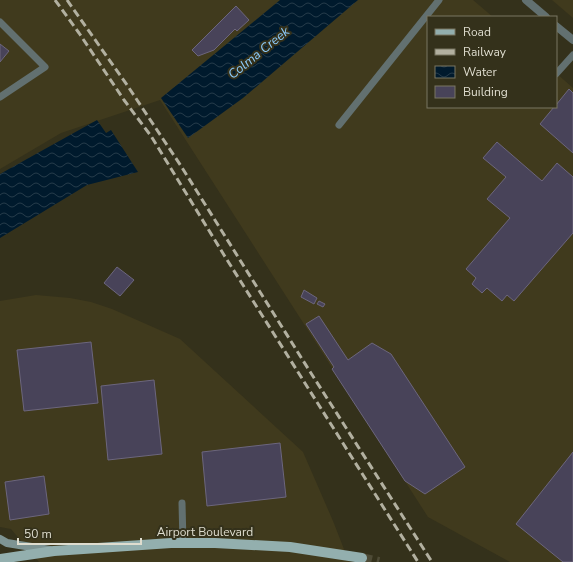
<svg xmlns="http://www.w3.org/2000/svg" width="573" height="562" font-family="'Nunito Sans',sans-serif">
  <defs>
    <pattern id="water-waves" width="16" height="10" patternUnits="userSpaceOnUse"><rect width="16" height="10" fill="#001a2d"/><path d="M0 5q4-4 8 0t8 0" fill="none" stroke="#253b4a"/></pattern>
  </defs>
  <rect width="100%" height="100%" fill="#34311b"/>
  <g fill="#403a1d">
    <path d="M0 0H473L493 17H428V107H556V73L573 88V562H510L428 517 160 100 61 133 0 169Z"/>
    <path d="M552 0H573V18Z"/>
    <path d="M36 295 70 298 91 302 112 309 180 339 303 452 333 521 349 562H39L11 529 0 527V301Z"/>
  </g>
  <g fill="url(#water-waves)">
    <path d="M280 0H358L243 98 188 138 161 98Z"/>
    <path d="M97 120 106 133 111 130 138 172 87 185 0 238V174Z"/>
  </g>
  <g fill="#484359" stroke="#6c667d">
    <path d="M236 6 249 20 237 31 235 29 214 50 198 56 192 50Z"/>
    <path d="M0 44 9 51 0 62Z"/>
    <path d="M569 89 573 93V153L540 124 554 107H556V105Z"/>
    <path d="M497 142 542 181 557 163 573 177V233L514 301 507 295 502 301 487 288 482 293 472 284 476 278 466 269 510 218 487 199 506 177 483 158Z"/>
    <path d="M117 267 134 280 120 296 104 283Z"/>
    <path d="M304 290 317 298 314 304 301 297Z"/>
    <path d="M319 301 325 304 323 307 317 304Z"/>
    <path d="M319 316 348 360 372 343 391 354 465 467 425 494 405 481 332 369 334 367 306 324Z"/>
    <path d="M91 342 98 403 24 411 17 350Z"/>
    <path d="M154 380 162 454 108 460 101 386Z"/>
    <path d="M280 443 286 497 207 506 202 452Z"/>
    <path d="M573 452V562H563L516 524Z"/>
    <path d="M44 476 49 514 10 520 5 482Z"/>
  </g>
  <g fill="none" stroke-linecap="round" stroke-linejoin="round">
    <path stroke="#4e4b36" stroke-width="10" stroke-dasharray="10 5" stroke-linecap="butt" d="M362 558 379 562"/>
    <g stroke="#627070" stroke-width="7">
      <path d="M0 22 45 67 0 97"/>
      <path d="M556 74 573 55"/>
      <path d="M339 125 439 0"/>
      <path d="M182 503 183 543"/>
    </g>
    <g stroke="#627070" stroke-width="8">
      <path d="M526 0 546 17"/>
      <path d="M556 26 573 40"/>
    </g>
    <path stroke="#7e9493" stroke-width="8" d="M0 539 7 543 50 550"/>
    <path stroke="#93afae" stroke-width="10" d="M0 559 54 551 171 543H215L290 547 362 558"/>
    <g stroke="#b2b0a0" stroke-width="3" stroke-dasharray="8 4" stroke-linecap="butt">
      <path d="M55 0 79 33 124 100 151 136 224 255 418 562"/>
      <path d="M67 0 127 85 181 166 309 370 432 562"/>
    </g>
  </g>
  <g text-anchor="middle" dominant-baseline="central" stroke-width="4" stroke-linejoin="round" paint-order="stroke">
    <g font-size="12" fill="#dfddcf" stroke="#34311b">
      <text x="205" y="532">Airport Boulevard</text>
    </g>
    <g font-size="13" font-style="italic" fill="#8ccbfb" stroke="#34311b">
      <text transform="translate(259 53) rotate(-39)">Colma Creek</text>
    </g>
  </g>
  <rect x="427" y="16" width="130" height="92" fill="#34311b" stroke="#787663"/>
  <rect x="435" y="29" width="20" height="6" fill="#93afae" stroke="#787663"/>
  <text x="463" y="36" font-size="12" fill="#dfddcf">Road</text>
  <rect x="435" y="49" width="20" height="6" fill="#b2b0a0" stroke="#787663"/>
  <text x="463" y="56" font-size="12" fill="#dfddcf">Railway</text>
  <rect x="435" y="66" width="20" height="12" fill="url(#water-waves)" stroke="#787663"/>
  <text x="463" y="76" font-size="12" fill="#dfddcf">Water</text>
  <rect x="435" y="86" width="20" height="12" fill="#484359" stroke="#787663"/>
  <text x="463" y="96" font-size="12" fill="#dfddcf">Building</text>
  <path d="M18 538v6h123v-6" fill="none" stroke="#dfddcf" stroke-width="2"/>
  <text x="24" y="538" font-size="12" fill="#dfddcf" stroke="#34311b" stroke-width="3" paint-order="stroke">50 m</text>
</svg>
